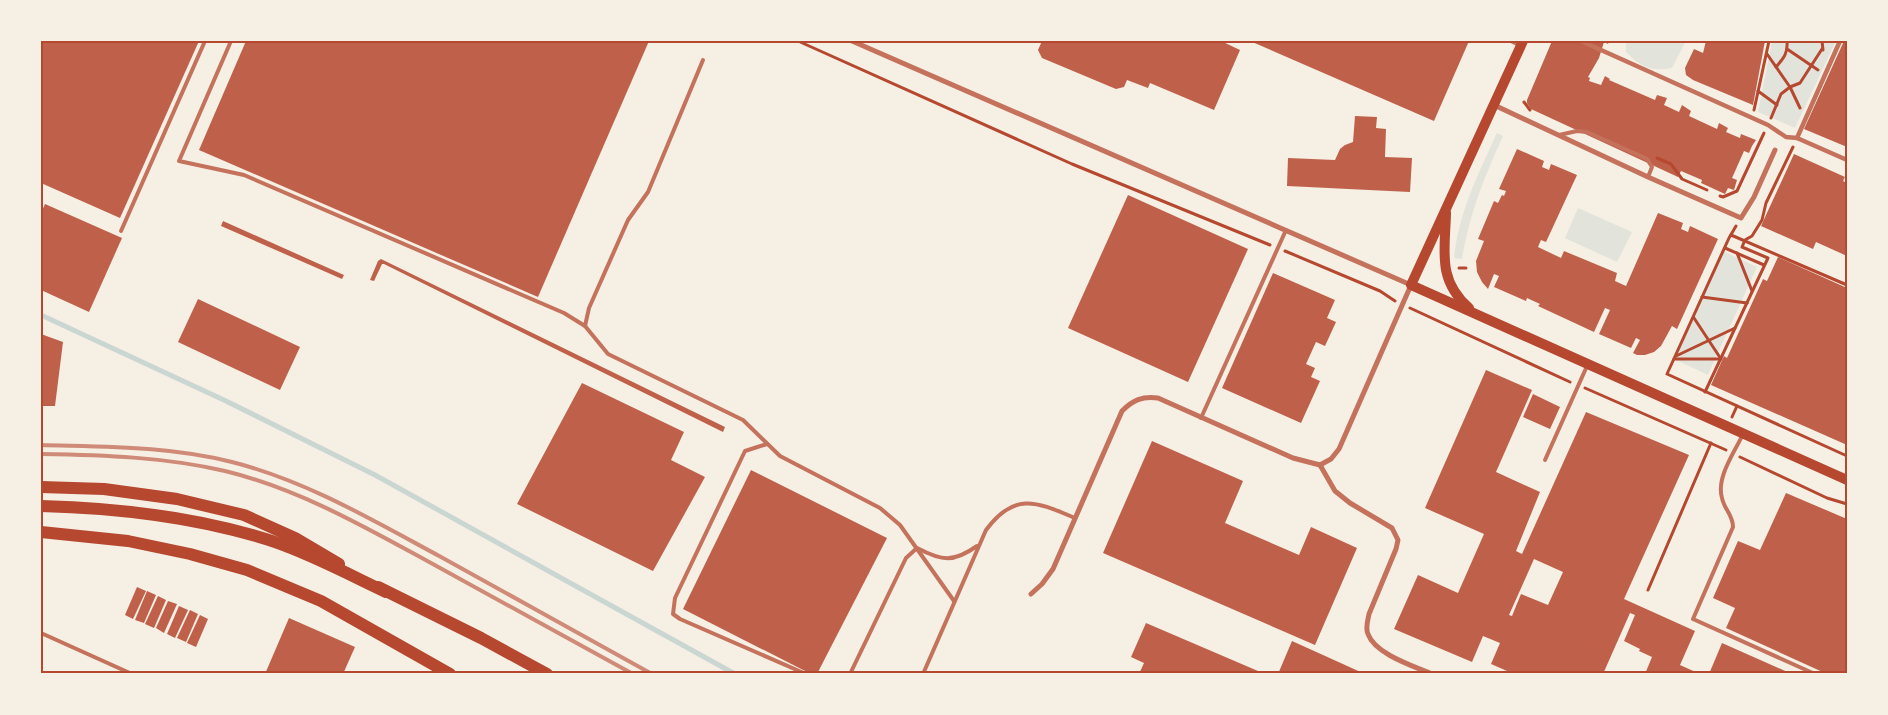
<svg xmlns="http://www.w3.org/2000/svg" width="1888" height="715" font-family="Commissioner,sans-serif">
  <rect width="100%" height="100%" fill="#f6efe4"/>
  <g fill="#e2e4dc">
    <path d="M1626 41H1686L1672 68C1652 72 1640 67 1626 52Z"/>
    <path d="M1772 41H1836L1795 128 1758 112Z"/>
    <path d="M1497 133 1503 136C1484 178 1470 212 1462 259L1454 258C1459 211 1478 175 1497 133Z"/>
    <path d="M1578 208 1632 232 1617 262 1565 238Z"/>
    <path d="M1723 251 1757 267 1708 375 1674 359Z"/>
  </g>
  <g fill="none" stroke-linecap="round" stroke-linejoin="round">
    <path stroke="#c9d6d2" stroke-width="5" d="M41 315 226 401 375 475 735 674"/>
  </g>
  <g fill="#bf614a" fill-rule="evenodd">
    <path d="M41 41H199L120 218 41 183Z"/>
    <path d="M246 41H649L538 297 199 150Z"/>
    <path d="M1042 41H1221L1240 50 1214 110 1150 83 1148 88 1127 80 1124 87 1116 89 1042 58 1038 50Z"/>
    <path d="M1250 41H1469L1434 121Z"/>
    <path d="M1552 41H1609L1608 44 1604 42 1599 58 1588 77 1590 78 1589 81 1601 85 1605 76 1610 79 1609 80 1655 100 1657 95 1667 98 1664 105 1679 112 1682 105 1691 111 1689 116 1717 129 1719 123 1728 128 1726 132 1740 138 1741 134 1756 140 1752 146 1749 153 1744 151 1732 178 1737 180 1734 190 1728 188 1725 194 1701 183 1702 180 1681 171 1678 177 1531 109 1527 103V100Z"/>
    <path d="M1706 41H1765L1753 105 1693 80 1686 75 1685 68 1694 49 1703 53Z"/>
    <path d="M1844 41H1847V147L1804 129Z"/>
    <path d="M1355 116 1377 117 1376 128 1386 129 1385 157 1412 158 1410 192 1287 186 1288 158 1335 160 1340 149 1345 145 1353 142Z"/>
    <path d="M1517 149 1544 161 1542 167 1549 170 1551 164 1577 175 1546 242 1541 240 1538 247 1561 258 1564 251 1617 273 1615 281 1626 286 1658 213 1683 223 1681 229 1688 232 1690 226 1718 239 1677 329 1672 326 1661 346 1654 352 1645 355H1637L1633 353 1640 340 1636 338 1631 348 1599 334 1610 310 1605 308 1594 332 1538 306 1540 304 1527 298 1526 301 1494 287 1499 276 1494 274 1488 289 1482 282 1477 272 1476 261 1484 241 1478 239 1494 201 1498 203 1502 195 1504 196 1506 191 1499 189Z"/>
    <path d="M1794 154 1845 177 1843 181 1847 183V256L1816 242 1813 249 1761 226Z"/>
    <path d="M1128 195 1248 249 1188 382 1068 328Z"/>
    <path d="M45 204 122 238 89 312 41 290V213Z"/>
    <path d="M223 221 344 275 342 279 221 226Z"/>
    <path d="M1778 257 1847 288V445L1711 385 1724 356 1727 358 1763 279 1767 281Z"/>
    <path d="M381 259 725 427 723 432 384 264H382L374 281 370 280 378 261Z"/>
    <path d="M1273 273 1335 300 1327 318 1336 322 1325 346 1316 342 1306 364 1315 368 1311 377 1320 381 1301 423 1222 388Z"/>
    <path d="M198 299 300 347 280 390 178 342Z"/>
    <path d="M41 334 63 342 55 406H41Z"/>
    <path d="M1486 370 1532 390 1496 472 1540 492 1516 551 1522 554 1586 412 1689 455 1624 599 1695 631 1680 665 1700 674H1645L1652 657 1639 651 1640 649 1624 641 1635 615 1630 613 1603 674H1514L1491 664 1500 643 1483 636 1472 662 1394 629 1418 575 1458 593 1484 534 1425 508ZM1534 559 1563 572 1548 605 1521 594 1512 616 1509 615Z"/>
    <path d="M582 383 684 432 671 460 705 477 653 571 517 504Z"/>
    <path d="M1533 394 1560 407 1550 429 1523 417Z"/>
    <path d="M1152 441 1243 481 1225 523 1299 555 1311 527 1357 548 1315 645 1103 553Z"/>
    <path d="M751 470 887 538 817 674H811L683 609Z"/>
    <path d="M1786 493 1847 519V674H1827L1726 628 1735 608 1713 598 1738 541 1760 550Z"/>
    <path d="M137 587 146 591 133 619 125 615Z"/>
    <path d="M147 591 156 595 144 623 135 620Z"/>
    <path d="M158 596 166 600 154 628 145 624Z"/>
    <path d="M168 601 177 604 164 633 156 628Z"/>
    <path d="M179 606 188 610 175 638 167 634Z"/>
    <path d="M190 610 198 614 186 642 177 638Z"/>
    <path d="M200 615 208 619 196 647 187 643Z"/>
    <path d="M289 618 355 647 343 674H265Z"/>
    <path d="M1146 623 1265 674H1139L1144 663 1131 657Z"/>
    <path d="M1292 641 1365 674H1278Z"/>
    <path d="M1722 643 1792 674H1709Z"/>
  </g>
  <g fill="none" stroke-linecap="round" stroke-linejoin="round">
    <g stroke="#b5482f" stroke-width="3">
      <path d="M798 41 1072 164 1270 245"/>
      <path d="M1822 41 1823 50"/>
      <path d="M1787 49 1818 70"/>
      <path d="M1767 54 1790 87 1800 108"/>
      <path d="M1776 67C1784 58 1788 53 1787 41"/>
      <path d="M1758 91 1777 105"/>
      <path d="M1524 102 1530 110"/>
      <path d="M1754 110 1769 41"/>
      <path d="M1771 118 1781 94 1790 87 1800 83 1822 49"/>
      <path d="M1657 158 1671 164 1682 179 1707 190"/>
      <path d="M1720 196 1723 197 1737 191 1764 133"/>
      <path d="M1736 226 1729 238 1667 374 1847 456"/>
      <path d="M1731 235 1847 285"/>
      <path d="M1725 248 1764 265"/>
      <path d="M1285 251 1380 291 1395 301"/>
      <path d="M1737 253 1752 291"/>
      <path d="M1459 268H1466"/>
      <path d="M1702 297 1747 303"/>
      <path d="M1410 308 1570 382"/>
      <path d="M1694 318 1721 359"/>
      <path d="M1676 356 1735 328"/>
      <path d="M1674 359H1720"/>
      <path d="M1585 388 1726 450"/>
      <path d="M1705 392 1768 258 1742 247 1745 240 1752 236 1762 220 1766 203 1793 147"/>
      <path d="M1732 417 1737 406"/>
      <path d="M1740 457 1827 498 1847 504"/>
      <path d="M1648 590 1711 443"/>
    </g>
    <g stroke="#c5725c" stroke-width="4">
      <path d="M231 41 179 161 244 175 564 313 585 326 608 354 743 420 780 456 880 508 900 525 954 601"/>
      <path d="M1511 41 1519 45"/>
      <path d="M1559 135 1577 131 1587 132 1647 159 1652 167 1648 177"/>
      <path d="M121 231 205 41"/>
      <path d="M585 326 589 308 628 220 648 192 703 60"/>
      <path d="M1201 418 1286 230"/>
      <path d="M1742 436C1734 453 1716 478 1722 498 1724 509 1733 515 1733 527L1693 619 1815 674"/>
      <path d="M767 444 745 451 675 598 673 614 680 619 806 674"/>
      <path d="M1545 460 1587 366"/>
      <path d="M41 633 132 674"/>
      <path d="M850 674 906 558 917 548C942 561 953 563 977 546"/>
      <path d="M923 674 986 530C1015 491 1037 502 1075 518"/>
    </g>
    <g stroke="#c5725c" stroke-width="4.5">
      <path d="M1581 41 1768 125 1786 137 1797 138 1847 160"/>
      <path d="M1797 138 1840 41"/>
    </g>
    <g stroke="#c5725c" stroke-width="5">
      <path d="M852 41 1411 285 1339 449 1331 459 1320 465 1293 458 1158 398C1142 396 1133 400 1122 411L1053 569 1042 584 1031 594"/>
      <path d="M1494 105 1648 177 1741 218 1754 197 1775 150"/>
      <path d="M1320 465 1335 491 1350 503 1392 528 1398 540 1396 549 1369 614C1368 620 1365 628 1368 634 1375 654 1413 666 1432 674"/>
    </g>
    <g stroke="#b5482f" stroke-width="10">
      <path d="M1523 41 1411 285 1847 480"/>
      <path d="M1446 213C1445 251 1437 280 1469 308"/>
    </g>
    <g stroke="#b5482f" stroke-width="12">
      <path d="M41 487 104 489 177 499 244 515 295 538 339 564"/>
      <path d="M41 532 128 541 190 554 247 570 321 601 450 674"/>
      <path d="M378 587 481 638 547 674"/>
    </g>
    <path stroke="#b5482f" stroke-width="12" d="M41 506C120 508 199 517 275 542 313 555 350 575 386 592"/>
    <g stroke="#cf8b77" stroke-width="4">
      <path d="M41 445C106 447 169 446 232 462 307 481 374 521 441 557 511 596 582 635 652 674"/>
      <path d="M41 454C103 455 165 457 225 471 299 489 365 527 431 563 498 600 566 637 633 674"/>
    </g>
  </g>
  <rect width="1888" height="715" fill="none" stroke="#f6efe4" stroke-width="85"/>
  <rect x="42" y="42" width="1804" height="630" fill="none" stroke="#b5482f" stroke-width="2"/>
</svg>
